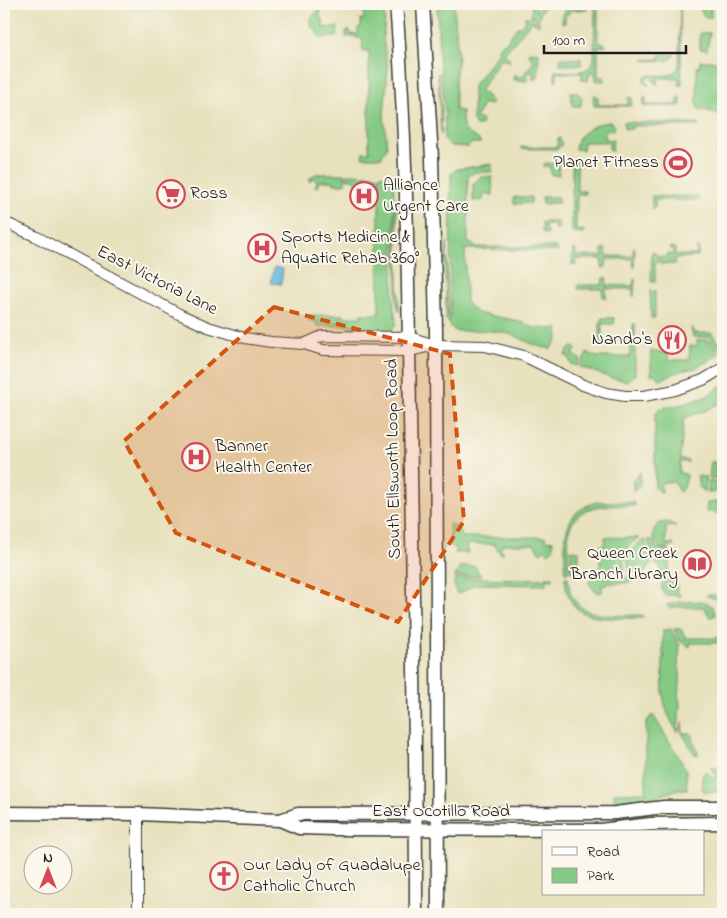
<svg xmlns="http://www.w3.org/2000/svg" width="727" height="918" font-family="'Indie Flower',sans-serif">
  <rect width="100%" height="100%" fill="#fbf7ec"/>
  <filter id="ink" filterUnits="userSpaceOnUse"><feTurbulence type="fractalNoise" baseFrequency=".02" numOctaves="2"/><feDisplacementMap in="SourceGraphic" scale="10" xChannelSelector="R" yChannelSelector="G"/><feConvolveMatrix kernelMatrix="1 2 1 2 8 2 1 2 1" color-interpolation-filters="sRGB"/></filter>
  <filter id="wash" filterUnits="userSpaceOnUse"><feTurbulence type="fractalNoise" baseFrequency=".0096" numOctaves="4" result="noise"/><feDisplacementMap in="SourceGraphic" scale="20" xChannelSelector="R" yChannelSelector="G"/><feGaussianBlur stdDeviation="1.12" result="paint"/><feColorMatrix in="noise" values="0 0 0 0 0 0 0 0 0 0 0 0 0 0 0 0 0 1.4 0 .05"/><feComposite in="paint" operator="in"/></filter>
  <g filter="url(#wash)">
    <rect width="100%" height="100%" fill="#e7e1bd"/>
    <g fill="#85ca84" stroke="#507350">
      <path d="M364 4H383L385 19 383 40 388 68 384 116 387 148 382 154V157H362L363 152H369V51H363L362 38H356V36L346 37V31H350V34H358V28L361 27V19H364Z"/>
      <path d="M437 4H454L458 57 455 81V110L462 111C462 116 462 123 463 127 467 136 478 136 481 143H472L468 147 451 146 444 140 445 109 439 58Z"/>
      <path d="M532 4H536V12L543 4H547L540 13 539 18 531 17Z"/>
      <path d="M595 4H605L606 6 605 8H598V42L604 43 606 46 598 47V77H604L605 81H596L595 73 590 72 588 81 582 80V73H557V80L555 81V71C569 71 590 76 594 59Z"/>
      <path d="M680 4 682 85H679V78H658L657 85 650 76 645 81 649 85H647L644 80 645 76C658 73 673 80 679 66Z"/>
      <path d="M699 4H711V18H706C702 13 700 10 699 4Z"/>
      <path d="M572 5 584 6 588 10H572L565 17V23H562V14Z"/>
      <path d="M318 10 320 11V19H323V28L338 27 337 37 321 38 316 33 317 30 311 27V18Z"/>
      <path d="M524 17H529L532 20H539V25L532 21 504 54 510 59 509 62 501 58 480 91 486 95 492 103 489 105 484 103 476 117 481 120 482 123 480 126H476L473 121V86L499 52 497 50 503 43H505L518 26 520 27 526 19Z"/>
      <path d="M700 33H710L707 50 700 49Z"/>
      <path d="M530 52 539 53 538 77 533 80V72H528L527 81 514 80 512 77 515 74 521 78 534 61 528 55Z"/>
      <path d="M660 54H674L673 57 668 61 644 60 660 59Z"/>
      <path d="M560 58 581 59V65H560Z"/>
      <path d="M700 61H723V99H720V104L723 105V112L720 114 699 109 697 106V67L700 66Z"/>
      <path d="M438 73 442 108 441 135Z"/>
      <path d="M570 92H576L580 95 582 99 581 106H573Z"/>
      <path d="M595 95 598 97V105H628V98L630 96 632 98V105L631 106H594L593 96Z"/>
      <path d="M644 96 646 98V105H677L678 98 680 97 681 98V105L680 106H643Z"/>
      <path d="M610 122 614 125 613 130 605 131V139L613 140 612 150 609 149V142H583V150L575 149C577 133 594 123 610 122Z"/>
      <path d="M624 122 699 124V126H632V129H625L624 127Z"/>
      <path d="M560 138 562 144 558 149H521V147H557L558 139Z"/>
      <path d="M574 161H583L586 163 585 165H577V191H585V194L577 195 576 230 585 231 584 234 574 233 572 230V164Z"/>
      <path d="M545 163 558 164 559 175H551L550 167 542 166Z"/>
      <path d="M492 164V172H475L468 177V242L476 247H555L559 251 465 249 466 302 477 313 482 314 515 320 535 328 558 329V339L550 350 549 348C534 348 521 336 505 333 490 329 471 331 455 331L448 324 450 316 451 174 457 169Z"/>
      <path d="M316 174H345V184H334V181H319V186L315 187 317 181 313 178 310 182 309 179Z"/>
      <path d="M347 174 377 175V184H358L353 179H347Z"/>
      <path d="M379 175H387L394 181C394 220 394 259 393 297 393 306 396 315 396 324L390 331H385L346 326H318L312 320 309 321V315H343V317H361V314H379Z"/>
      <path d="M480 177H492L493 195 484 194 483 200 473 201V184Z"/>
      <path d="M652 196H698L699 200H656L655 208 652 209Z"/>
      <path d="M514 197H531V203L514 204Z"/>
      <path d="M542 197H558L559 203 542 204Z"/>
      <path d="M397 198 399 312 396 300 397 278 395 210Z"/>
      <path d="M542 222H558V230L557 231 551 223 544 226 548 234H544L542 231Z"/>
      <path d="M447 242 448 315 446 320 445 262Z"/>
      <path d="M634 247 635 249 634 268 632 259H607L606 267 604 268H602V259H576V265H572L573 249 576 250V256H602V249L605 248 607 256H632Z"/>
      <path d="M672 247 675 248V255H697V248H698V256L675 259V264H660V256L665 258 668 253 671 255 674 251 670 248Z"/>
      <path d="M652 251 658 255V262H655V282H651Z"/>
      <path d="M603 278H607L606 298 603 297 602 289H578V285H602Z"/>
      <path d="M634 278 635 279 634 297 633 296V289H608V285L633 286Z"/>
      <path d="M650 291H655V318H651Z"/>
      <path d="M602 318H614V324H602V346H600V323H602Z"/>
      <path d="M633 324H635V373L634 376 628 381 611 378 580 367 587 353 597 357H630V346H632V342H630V337H633Z"/>
      <path d="M691 328H693L694 333H712L718 343 723 340V352L720 354 710 337H693Z"/>
      <path d="M697 340H709L718 355 705 363H702L696 368 680 371 662 379H660L654 374 651 375V351L668 353 669 360H689L690 346H697Z"/>
      <path d="M573 346 576 349 573 355 581 360 578 366 571 364 568 356H565L567 351Z"/>
      <path d="M721 386H723V401L705 411 684 418 680 459 689 461 688 462H680L679 473 686 474 687 476 684 488 679 492 674 482H664L660 485 663 492H659L655 487V415L660 408 680 405 706 397Z"/>
      <path d="M711 462H716V478H709Z"/>
      <path d="M640 472C640 480 643 488 633 491V481Z"/>
      <path d="M697 476 706 477 705 492 699 487Z"/>
      <path d="M709 481H723V483H714L718 492H708Z"/>
      <path d="M598 502H634L635 506C611 506 576 501 569 532 567 545 569 559 569 572H565C565 541 560 511 598 502Z"/>
      <path d="M718 502 723 512 717 514 713 512H706L707 503Z"/>
      <path d="M668 522 676 526 666 527V544H673L674 546 667 549 661 548C652 541 650 532 659 523Z"/>
      <path d="M449 524 457 527 462 537H546V540L553 541V549L549 553 545 550 540 553 534 544H504L500 547 504 553H500L494 544H469L466 546 468 553H455L456 550 450 545Z"/>
      <path d="M605 537 639 538C627 544 621 557 625 570H600V546L605 543Z"/>
      <path d="M645 540 651 564 646 572H631C622 559 633 544 645 540Z"/>
      <path d="M648 540H652L657 548 668 550 671 559 668 572H661L660 566 654 563Z"/>
      <path d="M571 550 579 551V572H571Z"/>
      <path d="M463 566H475L481 576H454L460 570 459 567Z"/>
      <path d="M545 577H553V580H546V585L477 584C469 586 465 592 457 594L454 584 455 578 544 579Z"/>
      <path d="M565 577H568C570 622 610 615 643 615V618C607 618 567 626 565 577Z"/>
      <path d="M595 577H629L633 581H628V583H607V585H602V592L600 593 595 591 588 582Z"/>
      <path d="M669 578 677 579V594L681 595V596L664 595 661 585Z"/>
      <path d="M706 595H723V618L721 606 718 602 719 601Z"/>
      <path d="M679 602C693 602 715 597 715 616L710 617 704 607H675L670 609 667 605Z"/>
      <path d="M671 629 680 646 678 664 680 673V685L678 694 680 704 678 732C659 705 663 689 663 657L666 656H663V630Z"/>
      <path d="M674 629H681L686 638H716L721 635 719 630 720 629 723 633V643H690V647L680 641Z"/>
      <path d="M653 715 686 769 687 789H678L657 797 615 802 614 793 646 792V723L650 717Z"/>
      <path d="M682 721 683 733H691L699 756 697 753 695 755 681 731Z"/>
      <path d="M711 768H723V792H705L702 788V775L706 771 714 779 717 777Z"/>
    </g>
    <path fill="#67b7e2" stroke="#426a7f" d="M274 267 283 269 281 284 271 283Z"/>
  </g>
  <g filter="url(#ink)">
    <g fill="none" stroke-linecap="round" stroke-linejoin="round">
      <defs>
        <g id="minor">
          <path d="M4 222 35 236 179 314 208 327 245 338 271 342 304 344 323 350 410 351 436 345 485 346 524 356 583 385 606 393 625 396H644L675 390 703 380 723 368"/>
          <path d="M304 344 322 336 409 337 435 345"/>
          <path d="M138 914V814"/>
        </g>
        <g id="major">
          <path d="M396 4C407 141 408 278 410 415 413 582 416 748 416 914"/>
          <path d="M423 4 432 158 436 330 438 914"/>
          <path d="M4 813 138 814 280 820 299 828 334 829 600 830 651 824 723 823"/>
          <path d="M280 820 298 814 615 813 664 807H723"/>
        </g>
      </defs>
      <use href="#minor" stroke="#3a3a34" stroke-width="12"/>
      <use href="#major" stroke="#3a3a34" stroke-width="15"/>
      <use href="#minor" stroke="#fff" stroke-width="10"/>
      <use href="#major" stroke="#fff" stroke-width="12"/>
    </g>
  </g>
  <path fill="#d4530e" fill-opacity="0.2" stroke="#d4530e" stroke-width="4" stroke-dasharray="10 6" stroke-linejoin="round" d="M274 307 450 354 464 521 398 622 176 533 124 441Z"/>
  <defs>
    <symbol id="stadium-ring" viewBox="-11 -11 22 22"><circle r="9.5" fill="#fbf7ec" stroke="#d1495b" stroke-width="1.5"/><path d="M0-5a6.5 5 0 1 0 0 10a6.5 5 0 1 0 0-10ZM-3.5-1.8h7v3.6h-7Z" fill="#d1495b"/></symbol>
    <symbol id="supermarket-ring" viewBox="-11 -11 22 22"><circle r="9.5" fill="#fbf7ec" stroke="#d1495b" stroke-width="1.5"/><path d="M-6-5.5h2.5l.6 2H6L4.5 2H-2.5L-4.4-4H-6ZM-1.5 3.2a1.3 1.3 0 1 0 .1 0ZM3 3.2a1.3 1.3 0 1 0 .1 0Z" fill="#d1495b"/></symbol>
    <symbol id="hospital-ring" viewBox="-11 -11 22 22"><circle r="9.5" fill="#fbf7ec" stroke="#d1495b" stroke-width="1.5"/><path d="M-5-5h3v3.5h4V-5h3V5h-3V1.5h-4V5h-3Z" fill="#d1495b"/></symbol>
    <symbol id="restaurant-ring" viewBox="-11 -11 22 22"><circle r="9.5" fill="#fbf7ec" stroke="#d1495b" stroke-width="1.5"/><path d="M-5-6h1v4h1v-4h1v4h1v-4h1v5L-1.5 .5V6h-2V.5L-5-1ZM5-6V6H3V1.5H1.5Q1.5-4 5-6Z" fill="#d1495b"/></symbol>
    <symbol id="library-ring" viewBox="-11 -11 22 22"><circle r="9.5" fill="#fbf7ec" stroke="#d1495b" stroke-width="1.5"/><path d="M-6-4Q-3-5.5-.7-3.5V5Q-3 3-6 4ZM6-4Q3-5.5 .7-3.5V5Q3 3 6 4Z" fill="#d1495b"/></symbol>
    <symbol id="church-ring" viewBox="-11 -11 22 22"><circle r="9.5" fill="#fbf7ec" stroke="#d1495b" stroke-width="1.5"/><path d="M-1.2-6h2.4v3.5h3.3v2.4h-3.3V6h-2.4V-.1h-3.3v-2.4h3.3Z" fill="#d1495b"/></symbol>
  </defs>
  <g fill-rule="evenodd">
    <use href="#stadium-ring" x="662" y="147" width="32" height="32"/>
    <use href="#supermarket-ring" x="155" y="178" width="32" height="32"/>
    <use href="#hospital-ring" x="348" y="180" width="32" height="32"/>
    <use href="#hospital-ring" x="246" y="232" width="32" height="32"/>
    <use href="#restaurant-ring" x="656" y="324" width="32" height="32"/>
    <use href="#hospital-ring" x="180" y="441" width="32" height="32"/>
    <use href="#library-ring" x="681" y="548" width="32" height="32"/>
    <use href="#church-ring" x="208" y="860" width="32" height="32"/>
  </g>
  <g text-anchor="middle" dominant-baseline="central" stroke-width="4" stroke-linejoin="round" paint-order="stroke">
    <g font-size="18" fill="#1c1c1c" stroke="#fbf7ec" text-anchor="start">
      <text x="659" y="163" text-anchor="end">Planet Fitness</text>
      <text x="383" y="186">Alliance<tspan x="383" dy="21">Urgent Care</tspan></text>
      <text x="190" y="194">Ross</text>
      <text x="281" y="238">Sports Medicine &amp;<tspan x="281" dy="21">Aquatic Rehab 360°</tspan></text>
      <text x="653" y="340" text-anchor="end">Nando's</text>
      <text x="215" y="447">Banner<tspan x="215" dy="21">Health Center</tspan></text>
      <text x="678" y="554" text-anchor="end">Queen Creek<tspan x="678" dy="21">Branch Library</tspan></text>
      <text x="243" y="866">Our Lady of Guadalupe<tspan x="243" dy="21">Catholic Church</tspan></text>
    </g>
    <g font-size="18" fill="#1c1c1c" stroke="#fbf7ec">
      <text transform="translate(157 281) rotate(27)">East Victoria Lane</text>
      <text transform="translate(394 459) rotate(-91)">South Ellsworth Loop Road</text>
      <text x="441" y="812">East Ocotillo Road</text>
    </g>
  </g>
  <rect width="727" height="918" fill="none" stroke="#fbf7ec" stroke-width="20"/>
  <rect x="542" y="830" width="162" height="65" fill="#fbf7ec" stroke="#a29f99"/>
  <rect x="552" y="847" width="25" height="8" fill="#ffffff" stroke="#a29f99"/>
  <text x="587" y="856" font-size="15" fill="#1c1c1c">Road</text>
  <rect x="552" y="868" width="25" height="15" fill="#85ca84" stroke="#a29f99"/>
  <text x="587" y="880" font-size="15" fill="#1c1c1c">Park</text>
  <g transform="translate(48 870)"><circle r="24" fill="#fbf7ec" stroke="#a29f99"/>
  <path d="M0-4L9 19L0 12L-9 19Z" fill="#d1495b"/>
  <text y="-8" font-size="14" font-weight="bold" text-anchor="middle" fill="#1c1c1c">N</text>
  </g>
  <path d="M544 45v8h142v-8" fill="none" stroke="#1c1c1c" stroke-width="2.5"/>
  <text x="552" y="45" font-size="15" fill="#1c1c1c" stroke="#fbf7ec" stroke-width="4" paint-order="stroke">100 m</text>
</svg>
